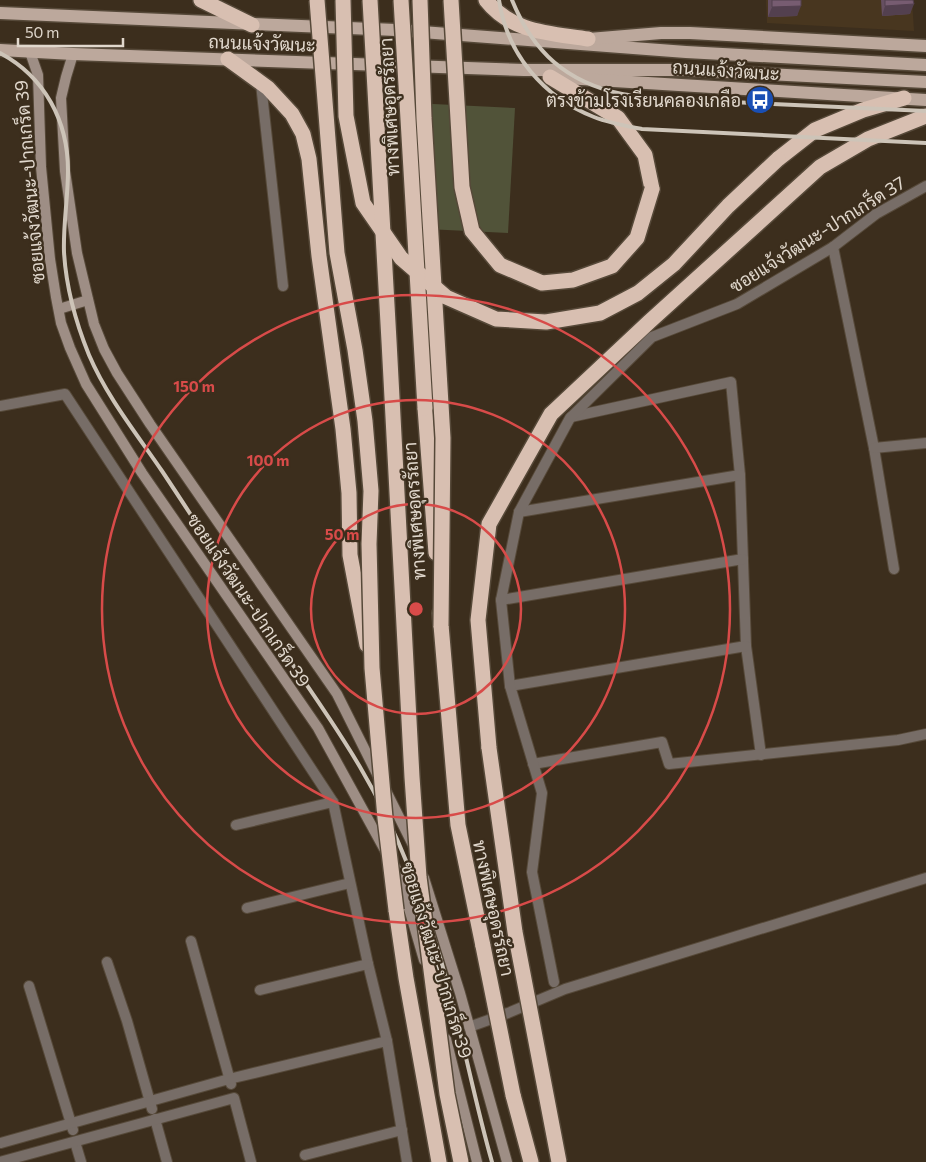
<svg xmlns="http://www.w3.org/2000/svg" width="926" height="1162" font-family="Commissioner,Sarabun,sans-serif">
  <rect width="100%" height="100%" fill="#3c2e1d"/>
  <path fill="#48361f" d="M766 0H912L914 31 767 23Z"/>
  <path fill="#515339" d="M413 103 515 108 508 233 406 228Z"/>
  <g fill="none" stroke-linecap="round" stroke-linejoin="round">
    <defs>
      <g id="street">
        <path d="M261 84 283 286"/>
        <path d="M833 247 874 448 894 569"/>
        <path d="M0 406 65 394 333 802 368 964 387 1041 407 1162"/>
        <path d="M571 417 731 382 740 475 746 646 761 755"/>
        <path d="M874 448 926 443"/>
        <path d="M519 512 740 475"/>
        <path d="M501 600 743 559"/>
        <path d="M510 686 746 646"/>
        <path d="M533 764 662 742 669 764 898 740 926 734"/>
        <path d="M236 825 333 802"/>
        <path d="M247 908 350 883"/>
        <path d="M191 941 231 1084"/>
        <path d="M107 962 127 1021 152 1109"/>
        <path d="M554 982 532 872 542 793 510 686 501 600 519 512 570 418 652 337 737 304 833 247 876 214 926 186"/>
        <path d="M29 986 73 1130"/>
        <path d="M260 990 368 964"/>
        <path d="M469 1027 508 1013 565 989 926 878"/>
        <path d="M155 1119 167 1162"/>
        <path d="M75 1142 81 1162"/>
        <path d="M1 1143 229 1079 387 1041"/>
        <path d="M305 1155 402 1130"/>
        <path d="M0 1162 234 1098 251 1162"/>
      </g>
      <g id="secondary">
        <path d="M30 52 38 75 41 167 50 259 56 297 61 323 70 348 86 384 142 473 318 728 386 852"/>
        <path d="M73 54 66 77 61 98 65 171 77 253 94 324 104 349 117 373 150 424 337 694 379 778"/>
        <path d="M59 309 88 300"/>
        <path d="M386 791 414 847"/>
        <path d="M395 867 399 874 424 960"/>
        <path d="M424 878 460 993 507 1162"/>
        <path d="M446 1039 477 1162"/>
      </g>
      <g id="primary">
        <path d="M0 13 396 30 686 52 926 65"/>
        <path d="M589 39 661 33H690L926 46"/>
        <path d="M0 50 73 54 524 70H687L926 82"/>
        <path d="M565 78 926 100"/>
      </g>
      <g id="highway">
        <path d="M201 0 252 25"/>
        <path d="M486 0C512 33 550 33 588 39"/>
        <path d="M228 59 268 88 292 114 303 134 309 159 319 256 343 429 349 493 350 555 367 645"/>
        <path d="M550 77 618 118 645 155 652 189"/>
        <path d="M778 159 815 130 863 110 904 98"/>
        <path d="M425 408 436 553"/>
        <path d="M440 613 458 825 483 946"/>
        <path d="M489 748 478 620 489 524 551 414 649 322 820 167 868 139 926 116"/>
        <path d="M396 910 406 978 439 1162"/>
        <path d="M513 1095 531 1162"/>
      </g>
    </defs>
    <use href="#street" stroke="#564939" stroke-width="12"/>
    <use href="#secondary" stroke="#564939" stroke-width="12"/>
    <use href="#primary" stroke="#564939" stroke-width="15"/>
    <use href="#highway" stroke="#564939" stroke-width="18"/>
    <use href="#street" stroke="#776d67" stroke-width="10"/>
    <use href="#secondary" stroke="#9e8e85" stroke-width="10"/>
    <use href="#primary" stroke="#bca89c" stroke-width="12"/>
    <use href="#highway" stroke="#d8bfb1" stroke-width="15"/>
    <g stroke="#cdc4b8" stroke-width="4">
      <path d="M499 0C507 54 543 97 594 117 609 123 626 126 642 129L926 143"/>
      <path d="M512 0C533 52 566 82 622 94 636 97 650 97 664 99L926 111"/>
      <path d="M0 53C45 77 68 121 68 171 68 198 63 225 64 252 66 287 76 323 89 355 107 397 136 433 162 471 192 516 221 562 252 606 288 659 327 711 360 767 401 836 429 915 450 992 465 1049 476 1106 492 1162"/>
    </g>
    <defs>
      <g id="highway-bridge">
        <path d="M317 0 337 253 355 350 365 421 371 491 369 544 372 668 385 818 396 910"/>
        <path d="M343 0 346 116 363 203 401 258 446 297 496 319 546 322 600 313 638 293 674 264 728 206 778 159"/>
        <path d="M370 0 389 341 412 777 419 877 447 1094 461 1162"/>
        <path d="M401 0 425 408"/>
        <path d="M420 0 424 118 443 438 441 626"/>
        <path d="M451 0 462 187 472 231 500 265 542 283 573 280 612 266 637 238 652 189"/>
        <path d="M489 748 515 932 559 1162"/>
        <path d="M483 946 513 1095"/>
      </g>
    </defs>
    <use href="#highway-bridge" stroke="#564939" stroke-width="18" stroke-linecap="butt"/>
    <use href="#highway-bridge" stroke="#d8bfb1" stroke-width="15"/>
  </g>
  <g fill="#664f61">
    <path d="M768 0H801L797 16 768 17Z"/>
    <path d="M881 0H913L910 14 882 16Z"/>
  </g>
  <g fill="#53404f">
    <path d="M914 4 910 14 882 16 885 6Z"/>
    <path d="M801 6 797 16 768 17 772 7Z"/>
  </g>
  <g fill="#775c71" stroke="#53404f">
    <path d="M772 0H801V6L772 7Z"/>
    <path d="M885 0H913L914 4 885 6Z"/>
  </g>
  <g fill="none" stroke="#d84b49" stroke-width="2.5">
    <circle cx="416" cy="609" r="105"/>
    <circle cx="416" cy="609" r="209"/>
    <circle cx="416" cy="609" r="314"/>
  </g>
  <defs>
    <symbol id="bus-disc" viewBox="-11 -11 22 22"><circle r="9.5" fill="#1a4fb4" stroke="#3c2e1d"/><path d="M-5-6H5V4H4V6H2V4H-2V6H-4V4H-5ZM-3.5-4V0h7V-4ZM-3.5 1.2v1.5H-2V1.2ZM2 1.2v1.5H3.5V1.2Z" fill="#fff"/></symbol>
  </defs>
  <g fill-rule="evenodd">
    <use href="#bus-disc" x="744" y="84" width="32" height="32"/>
  </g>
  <g text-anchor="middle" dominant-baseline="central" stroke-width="4.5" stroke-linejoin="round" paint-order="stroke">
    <g font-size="18" fill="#e1d8cd" stroke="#3c2e1d">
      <text transform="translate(262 43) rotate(2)">ถนนแจ้งวัฒนะ</text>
      <text transform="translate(726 70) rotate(4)">ถนนแจ้งวัฒนะ</text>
      <text transform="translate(389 107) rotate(-93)">ทางพิเศษอุดรรัถยา</text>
      <text transform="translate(29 182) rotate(-95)">ซอยแจ้งวัฒนะ-ปากเกร็ด 39</text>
      <text transform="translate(817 234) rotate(-32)">ซอยแจ้งวัฒนะ-ปากเกร็ด 37</text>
      <text transform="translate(414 511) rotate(-94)">ทางพิเศษอุดรรัถยา</text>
      <text transform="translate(249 600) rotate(56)">ซอยแจ้งวัฒนะ-ปากเกร็ด 39</text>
      <text transform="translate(494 908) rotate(78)">ทางพิเศษอุดรรัถยา</text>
      <text transform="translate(437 960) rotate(73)">ซอยแจ้งวัฒนะ-ปากเกร็ด 39</text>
    </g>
    <g font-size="18" fill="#e1d8cd" stroke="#3c2e1d" text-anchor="end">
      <text x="741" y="100">ตรงข้ามโรงเรียนคลองเกลือ</text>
    </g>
  </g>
  <circle cx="416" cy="609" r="8" fill="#d84b49" stroke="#3c2e1d" stroke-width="2.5"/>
  <g font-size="15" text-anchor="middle" font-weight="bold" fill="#d84b49" stroke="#3c2e1d" stroke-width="4.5" stroke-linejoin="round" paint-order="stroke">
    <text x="194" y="392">150 m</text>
    <text x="268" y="466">100 m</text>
    <text x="342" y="540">50 m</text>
  </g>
  <path d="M18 38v8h105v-8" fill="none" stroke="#e1d8cd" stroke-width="2.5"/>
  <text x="25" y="38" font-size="15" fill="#e1d8cd" stroke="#3c2e1d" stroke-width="4" paint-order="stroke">50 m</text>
</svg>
